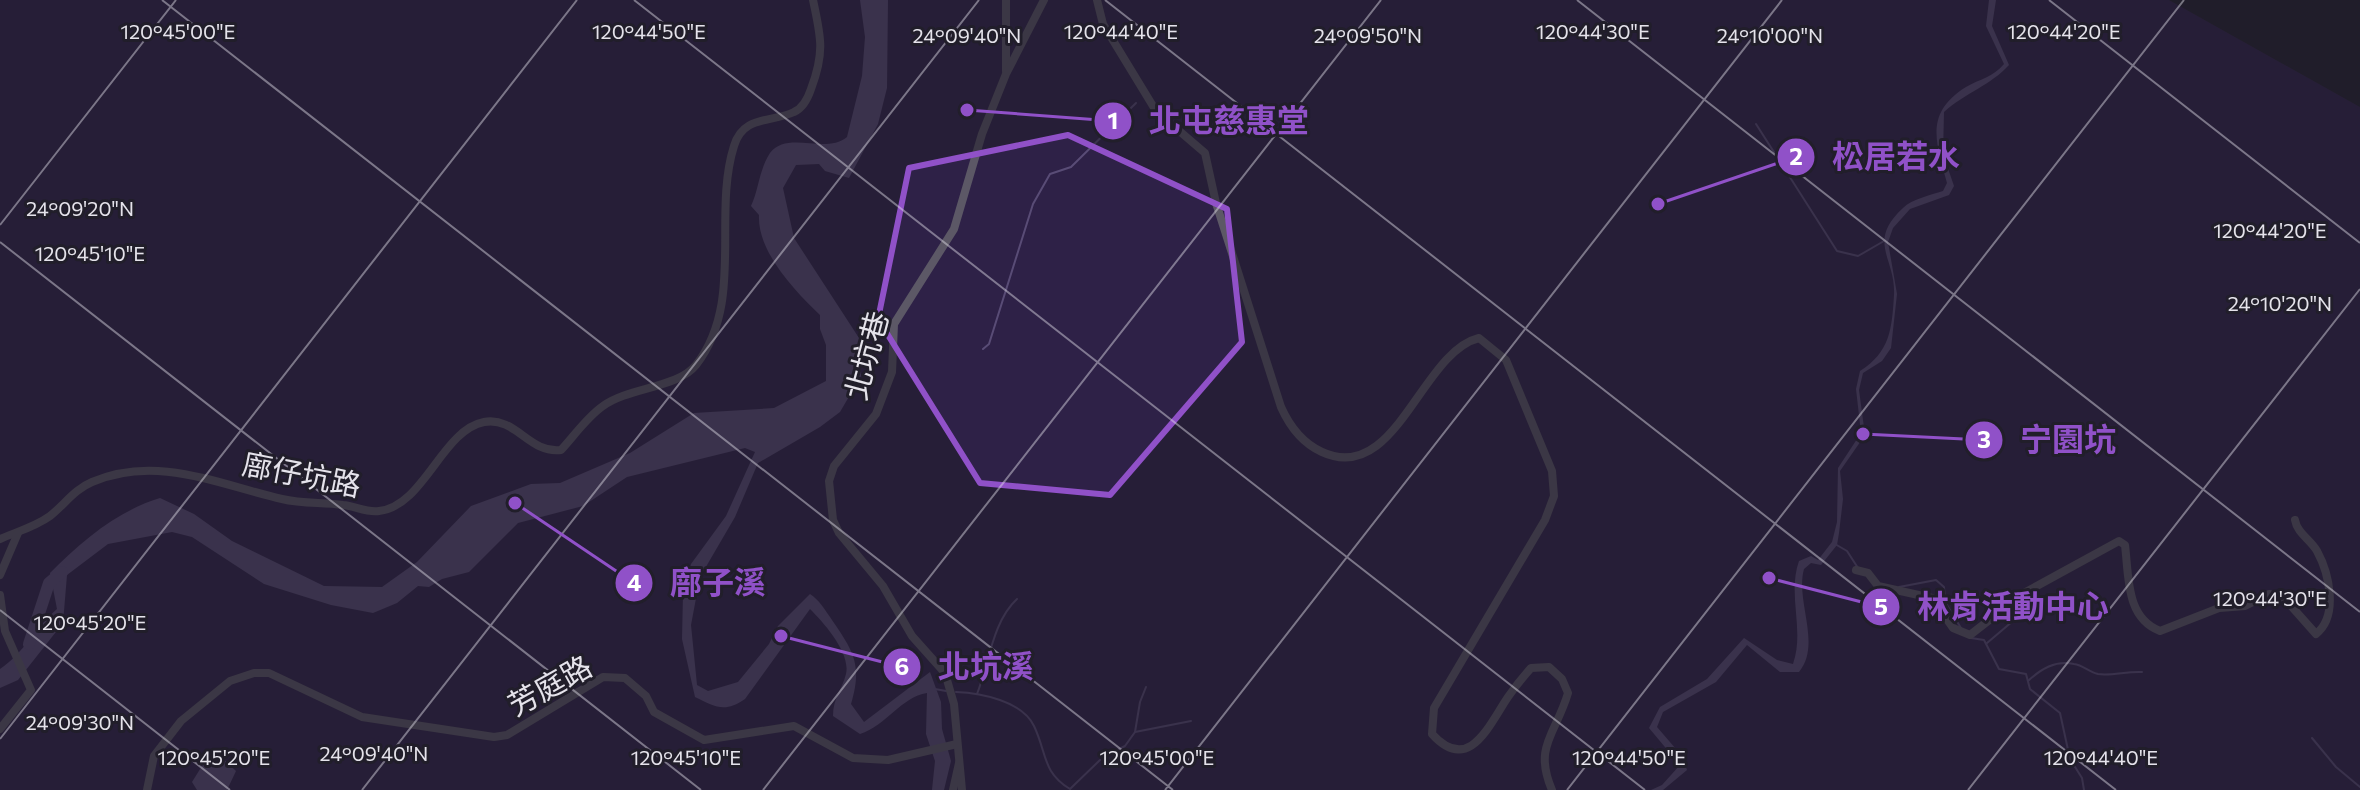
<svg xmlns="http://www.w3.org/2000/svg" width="2360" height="790" font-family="Commissioner,'Noto Sans TC',sans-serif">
  <rect width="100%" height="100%" fill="#211e2a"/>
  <path fill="#2e2147" d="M0 0H2169L2360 107V790H0Z"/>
  <g fill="#594c76">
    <path d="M860 0H888L887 88 878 124 849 178 825 171 819 164 796 165 783 188 794 238 859 338 861 376 840 412 820 427 758 463 735 517 700 577 691 625 697 685 708 691 738 682 769 644 778 626 810 594C820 601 823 607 830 617 853 651 863 663 851 704L864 722 930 672 941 702 942 729 951 761 944 790H932L935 761 926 734 927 693C901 697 886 726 860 734L833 716C833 698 842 690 846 674 851 653 824 623 810 609L745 699C725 713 715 707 695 697L682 639 683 594 691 564 726 516 755 452 745 448 627 477 583 506 518 523 469 572 442 579 429 587 418 586 397 603 373 613 331 605 264 584 192 537 172 532 108 544 67 575 63 623 18 680 0 688V669C23 654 36 627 57 609L50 573C82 541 117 511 160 498L194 514 232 541 324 586 382 587 417 562 471 506 531 484 560 483 630 453 694 413 774 408 826 381V345L820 329V315C796 292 757 252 759 215L751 206C759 189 759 170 770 153 788 130 825 155 847 137L862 76 865 37Z"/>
    <path d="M1989 0H1996L1992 26 2009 65C1991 85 1965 93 1944 112L1943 154 1954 186 1949 195 1910 209 1893 228 1888 242 1897 294 1891 348 1882 361 1863 373 1859 390 1865 435 1840 471 1843 499 1839 533 1837 545 1821 565 1811 563 1804 569C1795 601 1822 644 1799 672H1780L1747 645 1716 682 1663 712 1657 727 1682 756 1687 770 1663 790H1651L1662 785 1680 765 1649 728 1660 707 1707 679 1744 638 1777 660 1793 664C1805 630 1787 595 1799 561L1811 556 1818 560 1832 542 1837 522 1838 468 1861 433 1856 389 1860 371C1890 352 1892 329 1894 295 1896 258 1866 242 1903 208 1912 199 1931 195 1943 191L1947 183C1936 143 1924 113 1966 87 1980 79 1993 77 2004 64L1986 26Z"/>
    <path d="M212 758H222L236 771 227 790H197L192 782 202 766Z"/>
  </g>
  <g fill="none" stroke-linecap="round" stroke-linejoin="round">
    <g stroke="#594c76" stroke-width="2">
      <path d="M1756 124 1837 251 1858 256 1884 241"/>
      <path d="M983 349 989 344 1033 204 1050 174 1071 167 1136 103"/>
      <path d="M1835 544 1847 551 1858 568"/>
      <path d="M1899 587 1936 580 1944 587 1945 602 1961 628"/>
      <path d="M1971 638 1984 640 1999 669 2026 674 2030 689 2060 713 2070 759 2082 778 2084 790"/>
      <path d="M1987 643 2033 604 2051 598"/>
      <path d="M2028 681C2041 669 2055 660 2074 664 2083 665 2089 672 2098 674 2112 676 2127 671 2142 672"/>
      <path d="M935 689 946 691"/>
      <path d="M956 692C981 693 1022 701 1034 726 1047 753 1042 772 1070 789L1100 760"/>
      <path d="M977 694C989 664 992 622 1017 599"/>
      <path d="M1135 732 1140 702 1146 687"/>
      <path d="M2312 738 2336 767 2360 787"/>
      <path d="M1106 756 1125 746 1135 732 1191 721"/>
    </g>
    <path stroke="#594c76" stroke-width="12" d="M29 644 49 583 62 572"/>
    <g stroke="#5c5866" stroke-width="8">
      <path d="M1097 0 1103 24 1156 111 1205 153 1216 203 1281 407C1290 427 1302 443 1322 452 1396 486 1421 352 1479 338L1506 360 1552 471 1554 496 1545 520 1434 708 1432 734C1469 775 1489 725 1508 697 1515 687 1523 677 1531 668L1549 667 1562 679 1568 693C1556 734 1533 746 1552 790"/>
      <path d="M1006 71V0"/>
      <path d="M0 539C16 532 35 527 50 516 64 505 75 489 92 482 157 454 220 485 282 499 303 504 323 502 343 505 355 506 367 513 379 511 424 506 442 430 484 422 516 416 529 454 561 450 574 436 587 417 603 406 629 387 678 388 696 365 745 302 712 216 734 146 743 115 771 123 794 112 803 108 808 98 811 89 825 52 821 37 813 0"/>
      <path d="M1856 570 1868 573 1878 586 1932 598 1953 628 1970 635 2024 593 2119 541 2125 545C2129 578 2126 618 2160 631L2219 608 2245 606 2269 594 2283 597 2316 634C2339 616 2329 573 2317 551 2311 540 2297 533 2295 520"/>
      <path d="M0 575 18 533"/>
      <path d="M0 595 5 631 31 690 0 729"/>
      <path d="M147 790 154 756 181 721 230 681 254 673H269L362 717 494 737 507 735 603 677 625 678 646 696 654 712 704 740 794 726 853 758 888 760 957 744"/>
      <path d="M953 790 959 763"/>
      <path d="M962 790 954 704 945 673 912 636 883 586 839 533 833 520 829 481 834 466 876 414 892 372 894 324 954 229 982 134 1006 74 1044 0"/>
    </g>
  </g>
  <path d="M0 0H2360V790H0ZM1068 135 1227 209 1242 342 1110 495 980 483 878 319 909 168Z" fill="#211e2a" fill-opacity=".55" fill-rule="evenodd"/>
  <path fill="none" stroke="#9051c8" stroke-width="6" stroke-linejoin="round" d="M1068 135 1227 209 1242 342 1110 495 980 483 878 319 909 168Z"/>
  <path fill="none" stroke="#e5e3eb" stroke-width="2" stroke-opacity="0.45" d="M162 0 1173 790M634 0 1645 790M1105 0 2116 790M1577 0 2360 612M2049 0 2360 243M0 225 176 0M0 242 701 790M0 610 230 790M0 739 577 0M362 790 979 0M763 790 1381 0M1165 790 1782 0M1567 790 2184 0M1968 790 2360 289"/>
  <g text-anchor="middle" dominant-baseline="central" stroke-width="6" stroke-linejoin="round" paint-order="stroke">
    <g font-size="30" fill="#e5e3eb" stroke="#211e2a">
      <text transform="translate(865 355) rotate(-75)">北坑巷</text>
      <text transform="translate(302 473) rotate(11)">廍仔坑路</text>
      <text transform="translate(549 684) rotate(-29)">芳庭路</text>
    </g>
  </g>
  <g font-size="20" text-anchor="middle" fill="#e5e3eb" stroke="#211e2a" stroke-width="6" stroke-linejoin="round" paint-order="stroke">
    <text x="178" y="39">120°45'00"E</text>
    <text x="649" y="39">120°44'50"E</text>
    <text x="1121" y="39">120°44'40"E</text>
    <text x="1593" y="39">120°44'30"E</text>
    <text x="2064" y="39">120°44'20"E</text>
    <text x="1368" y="43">24°09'50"N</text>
    <text x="967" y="43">24°09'40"N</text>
    <text x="1770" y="43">24°10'00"N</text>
    <text x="80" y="216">24°09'20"N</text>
    <text x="2270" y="238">120°44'20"E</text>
    <text x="90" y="261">120°45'10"E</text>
    <text x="2280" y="311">24°10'20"N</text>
    <text x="2270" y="606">120°44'30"E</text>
    <text x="90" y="630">120°45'20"E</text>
    <text x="80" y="730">24°09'30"N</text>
    <text x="374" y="761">24°09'40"N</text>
    <text x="214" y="765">120°45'20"E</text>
    <text x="686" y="765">120°45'10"E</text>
    <text x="1157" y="765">120°45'00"E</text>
    <text x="1629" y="765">120°44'50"E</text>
    <text x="2101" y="765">120°44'40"E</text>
  </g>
  <path fill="none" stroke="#9051c8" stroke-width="3" d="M967 110L1113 121M1658 204L1796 157M1863 434L1984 440M515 503L634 583M1769 578L1881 607M781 636L902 667"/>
  <g fill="#9051c8" stroke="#211e2a" stroke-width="3">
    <circle cx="967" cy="110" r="8"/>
    <circle cx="1658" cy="204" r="8"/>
    <circle cx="1863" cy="434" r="8"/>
    <circle cx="515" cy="503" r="8"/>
    <circle cx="1769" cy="578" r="8"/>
    <circle cx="781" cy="636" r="8"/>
    <circle cx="1113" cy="121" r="20"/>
    <circle cx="1796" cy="157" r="20"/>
    <circle cx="1984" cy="440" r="20"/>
    <circle cx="634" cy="583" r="20"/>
    <circle cx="1881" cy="607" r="20"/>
    <circle cx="902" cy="667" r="20"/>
  </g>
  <g font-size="24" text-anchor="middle" font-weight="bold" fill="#fff">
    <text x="1113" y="129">1</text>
    <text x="1796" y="165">2</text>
    <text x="1984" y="448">3</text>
    <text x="634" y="591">4</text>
    <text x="1881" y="615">5</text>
    <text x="902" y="675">6</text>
  </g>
  <g font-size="32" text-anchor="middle" font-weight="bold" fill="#9051c8" stroke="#211e2a" stroke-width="6" stroke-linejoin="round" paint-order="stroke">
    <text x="1229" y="132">北屯慈惠堂</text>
    <text x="1896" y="168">松居若水</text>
    <text x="2068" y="451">宁園坑</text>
    <text x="718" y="594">廍子溪</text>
    <text x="2013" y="618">林肯活動中心</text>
    <text x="986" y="678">北坑溪</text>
  </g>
</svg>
